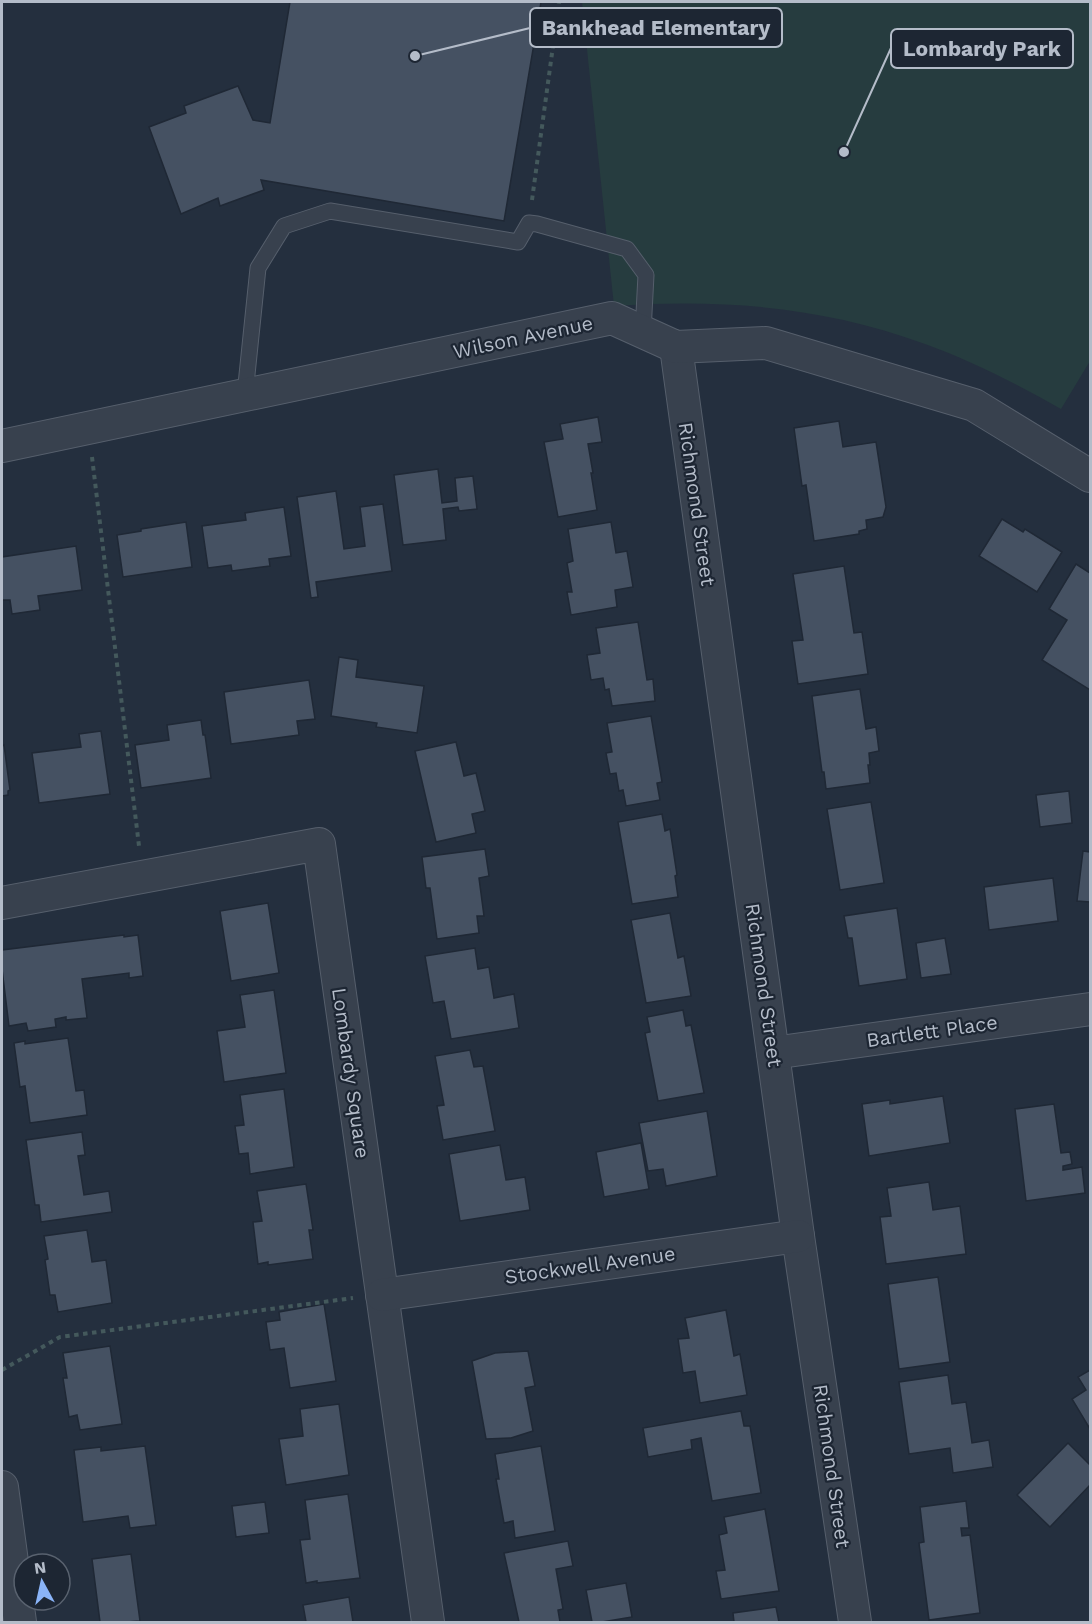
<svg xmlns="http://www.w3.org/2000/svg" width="1092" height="1624" font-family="'Work Sans',sans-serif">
  <rect width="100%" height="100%" fill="#242f3e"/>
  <path fill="#263c3f" d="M582 2H1090V361L1061 409C1017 384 972 361 925 344 822 306 722 299 614 306Z"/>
  <g fill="#455162" stroke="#1f2835" stroke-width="1.5">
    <path d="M290 2H541L504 221 261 180 264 190 220 206 218 198 181 214 149 127 186 113 184 106 238 86 253 120 270 123Z"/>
    <path d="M598 417 602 442 588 444 593 473H591L597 510 558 517 544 442 563 439 560 424Z"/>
    <path d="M839 421 843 447 876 442 886 507 883 517 866 520 867 529 859 531V534L814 541 806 485 802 486 794 428Z"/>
    <path d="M438 469 442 503 457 501 455 478 473 476 477 509 459 511 458 507 443 509 446 540 403 545 394 475Z"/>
    <path d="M336 491 344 549 365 546 360 507 383 504 392 571 316 582 318 597 311 598 297 497Z"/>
    <path d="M284 507 291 556 269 559 270 566 232 571 231 565 208 568 202 526 246 520 245 513Z"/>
    <path d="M1002 519 1023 532 1025 529 1062 552 1037 592 979 556Z"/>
    <path d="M186 522 192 567 123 577 117 535 141 531V529Z"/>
    <path d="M611 522 616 553 627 551 633 587 615 590 617 607 571 615 567 592H572L567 563 573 561 568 529Z"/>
    <path d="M76 546 82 590 38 596 40 610 12 614 10 600H2V557Z"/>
    <path d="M1076 564 1090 573V690L1042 660 1067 620 1049 609Z"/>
    <path d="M844 566 854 633 862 632 868 674 798 684 792 641 803 640 793 574Z"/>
    <path d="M638 622 647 680 653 679 655 701 612 706 609 689 605 690 603 678 591 680 587 655 600 653 596 628Z"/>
    <path d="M339 657 358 660 356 677 424 686 417 733 376 727 377 723 331 716Z"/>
    <path d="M309 680 315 719 297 721 299 735 231 744 224 692Z"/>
    <path d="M860 689 866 729 876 727 879 751 869 753 870 765H868L870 783 826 789 824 772H822L812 696Z"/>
    <path d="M651 716 662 782 657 783 660 800 626 806 623 790 619 791 616 773 610 774 606 753 612 752 607 723Z"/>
    <path d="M201 720 203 735H205L211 778 141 788 135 745 169 740 167 725Z"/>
    <path d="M101 731 110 794 39 803 32 753 81 747 79 734Z"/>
    <path d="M456 742 464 776 476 773 485 811 472 814 476 833 436 842 415 751Z"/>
    <path d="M4 745 10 790 8 791V795L2 796V746Z"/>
    <path d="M1069 791 1072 823 1040 827 1036 795Z"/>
    <path d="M871 802 884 883 840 890 827 809Z"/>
    <path d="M662 814 665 831 670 829 677 875 675 876 678 897 632 904 618 822Z"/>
    <path d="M485 849 489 876 479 878 484 916H477L479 933 437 939 430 888H426L422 857Z"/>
    <path d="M1083 851 1090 852V902L1077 901Z"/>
    <path d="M1053 878 1058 921 989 930 984 887Z"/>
    <path d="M268 903 279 973 231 981 220 911Z"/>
    <path d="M897 908 907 979 859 986 852 938H848L844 916Z"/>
    <path d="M670 913 678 958 684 956 691 996 646 1003 631 920Z"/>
    <path d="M124 935V937L138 935 143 976 129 978V973L82 979 87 1018 66 1020V1017L55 1019 56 1027 28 1031 26 1023 9 1026 2 969V950Z"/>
    <path d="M945 938 951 974 921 978 916 943Z"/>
    <path d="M475 948 478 969 489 967 494 998 514 994 519 1028 451 1039 444 1001 433 1003 425 956Z"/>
    <path d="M274 990 286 1073 224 1082 217 1031 245 1027 240 995Z"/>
    <path d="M683 1010 686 1026 691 1025 704 1093 658 1101 645 1033 650 1032 647 1017Z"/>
    <path d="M68 1038 76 1091 84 1090 87 1115 30 1123 25 1086 20 1087 14 1043 25 1041V1044Z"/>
    <path d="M470 1050 474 1067 483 1066 495 1131 443 1140 437 1106 444 1105 435 1056Z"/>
    <path d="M284 1089 294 1167 250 1174 248 1153 239 1154 235 1126 244 1125 240 1095Z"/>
    <path d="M943 1096 950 1143 869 1156 862 1104 890 1100V1104Z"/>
    <path d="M1054 1104 1061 1153 1070 1152 1072 1164 1063 1166V1170L1082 1167 1085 1193 1026 1201 1015 1109Z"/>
    <path d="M707 1111 717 1176 666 1186 663 1169 648 1171 639 1123Z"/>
    <path d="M82 1132 85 1155 78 1156 84 1195 109 1191 112 1212 41 1222 39 1205H35L26 1140Z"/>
    <path d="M641 1143 649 1189 604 1197 596 1152Z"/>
    <path d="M500 1145 506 1180 525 1177 530 1210 460 1221 449 1154Z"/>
    <path d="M929 1182 933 1210 960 1206 966 1254 886 1264 880 1217 891 1216 887 1188Z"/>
    <path d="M306 1184 313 1230H309L313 1259 268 1265V1262L258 1264 253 1222 262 1221 257 1191Z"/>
    <path d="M87 1230 92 1262 106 1260 112 1303 58 1312 55 1295H50L45 1260 48 1259 44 1236Z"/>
    <path d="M938 1277 950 1362 899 1369 888 1284Z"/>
    <path d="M324 1304 336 1381 290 1388 284 1348 270 1350 266 1322 280 1320 279 1312Z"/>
    <path d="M726 1310 734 1356 740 1354 747 1395 700 1403 695 1371 683 1373 678 1339 689 1338 685 1318Z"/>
    <path d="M110 1346 122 1424 80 1430 77 1415 69 1417 63 1378H67L63 1353Z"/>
    <path d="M528 1351 535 1386 525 1388 533 1431 511 1438 486 1439 472 1361 495 1353Z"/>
    <path d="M1090 1370V1429L1072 1399 1086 1390 1078 1377Z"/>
    <path d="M948 1375 952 1404 966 1402 972 1443 989 1440 993 1467 953 1473 950 1448 909 1454 899 1382Z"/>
    <path d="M339 1404 349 1475 286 1485 279 1439 303 1436 300 1409Z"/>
    <path d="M741 1411 744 1426H750L761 1493 712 1501 701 1438 691 1440 692 1449 648 1457 643 1428Z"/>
    <path d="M1068 1443 1090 1465V1485L1050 1527 1017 1495Z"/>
    <path d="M145 1446 156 1525 130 1528 128 1516 83 1522 74 1450 101 1447V1451Z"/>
    <path d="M541 1446 555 1531 515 1538 513 1521 504 1523 496 1479H499L495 1454Z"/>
    <path d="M348 1494 360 1578 317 1583V1581L306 1583 300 1540 310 1539 305 1500Z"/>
    <path d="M966 1501 969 1528H961L962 1536 970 1535 980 1613 929 1620 919 1543 924 1542 920 1507Z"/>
    <path d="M265 1502 269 1533 236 1537 232 1506Z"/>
    <path d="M765 1509 779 1591 721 1599 716 1571 725 1570 719 1535 727 1533 724 1517Z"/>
    <path d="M568 1541 573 1566 556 1569 563 1609 558 1610 560 1622H519L504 1553Z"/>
    <path d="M131 1554 140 1621 126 1622H100L92 1559Z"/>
    <path d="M626 1583 632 1617 602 1622H592L586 1590Z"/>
    <path d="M349 1597 353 1622H306L303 1605Z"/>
    <path d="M776 1607 779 1622H734L733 1613Z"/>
  </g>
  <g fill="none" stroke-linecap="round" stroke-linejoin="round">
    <defs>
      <path id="service" d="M245 394 258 268 284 226 330 211 518 242 529 223 537 224 627 249 646 275 643 332"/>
      <g id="minor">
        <path d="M676 347 798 1236 855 1622"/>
        <path d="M2 446 612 318 676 347 766 343 974 405 1090 476"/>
        <path d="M2 903 319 844 428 1622"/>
        <path d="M773 1053 1090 1009"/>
        <path d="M382 1295 798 1236"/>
        <path d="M2 1487 20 1622"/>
      </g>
    </defs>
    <use href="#service" stroke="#565f6c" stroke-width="17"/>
    <use href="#minor" stroke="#565f6c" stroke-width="34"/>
    <g stroke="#44595c" stroke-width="4" stroke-dasharray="4.5 4.5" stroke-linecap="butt">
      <path d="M532 200 559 2"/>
      <path d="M92 457 139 846"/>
      <path d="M2 1370 60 1337 353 1298"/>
    </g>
    <use href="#service" stroke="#38414e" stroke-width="15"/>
    <use href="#minor" stroke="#38414e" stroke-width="32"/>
  </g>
  <g text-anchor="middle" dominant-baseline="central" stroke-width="4.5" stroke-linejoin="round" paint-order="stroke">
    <g font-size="20" fill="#b4bcc9" stroke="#1d2633">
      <text transform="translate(523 337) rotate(-12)">Wilson Avenue</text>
      <text transform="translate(697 504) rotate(82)">Richmond Street</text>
      <text transform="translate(764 985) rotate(82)">Richmond Street</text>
      <text transform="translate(932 1031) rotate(-8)">Bartlett Place</text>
      <text transform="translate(351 1073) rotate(82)">Lombardy Square</text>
      <text transform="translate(590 1265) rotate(-8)">Stockwell Avenue</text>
      <text transform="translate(832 1466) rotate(82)">Richmond Street</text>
    </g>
  </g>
  <path fill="none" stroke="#b4bcc9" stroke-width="2" d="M415 56L530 28M844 152L891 48"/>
  <g fill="#b4bcc9" stroke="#1d2633" stroke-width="2">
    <circle cx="415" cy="56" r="6"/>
    <circle cx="844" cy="152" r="6"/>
  </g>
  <g fill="#1d2633" stroke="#b4bcc9" stroke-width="2">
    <rect x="530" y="8" width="252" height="39" rx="6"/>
    <rect x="891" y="29" width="182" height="39" rx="6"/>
  </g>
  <g font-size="21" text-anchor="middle" font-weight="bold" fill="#b4bcc9">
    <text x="656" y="35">Bankhead Elementary</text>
    <text x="982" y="56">Lombardy Park</text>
  </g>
  <rect width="1092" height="1624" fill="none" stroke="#b4bcc9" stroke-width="6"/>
  <g transform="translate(42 1582) rotate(352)"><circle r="28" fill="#1d2633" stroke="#59626f" stroke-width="1.5"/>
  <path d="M0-4.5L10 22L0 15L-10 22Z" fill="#8ab4f8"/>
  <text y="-9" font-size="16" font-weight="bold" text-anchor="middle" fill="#b4bcc9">N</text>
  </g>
</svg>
